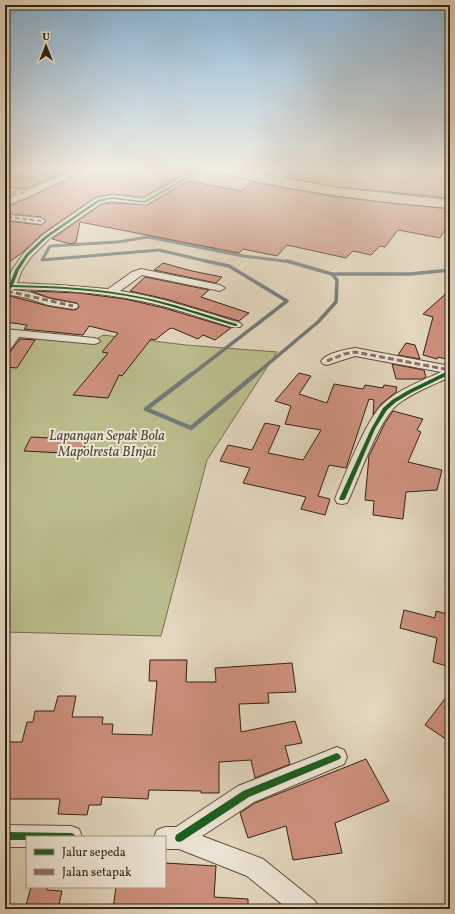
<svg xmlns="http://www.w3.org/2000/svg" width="455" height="914" font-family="Vollkorn,serif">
  <rect width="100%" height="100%" fill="#e2d6bd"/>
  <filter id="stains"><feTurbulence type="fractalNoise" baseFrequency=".005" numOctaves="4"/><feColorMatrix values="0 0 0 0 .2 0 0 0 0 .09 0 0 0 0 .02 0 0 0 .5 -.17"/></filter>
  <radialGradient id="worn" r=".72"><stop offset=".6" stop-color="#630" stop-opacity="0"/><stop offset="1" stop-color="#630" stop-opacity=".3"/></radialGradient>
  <path fill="#bbbc8c" stroke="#766f50" d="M5 334 93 342 103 335 186 345 277 352 207 460 161 636 5 632Z"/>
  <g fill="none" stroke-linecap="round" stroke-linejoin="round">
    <path stroke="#717b79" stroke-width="3" d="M210 262 159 250 42 260 50 246 118 242 148 237 243 256 292 262"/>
    <g stroke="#717b79" stroke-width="3.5">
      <path d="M332 274H410L450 270"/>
      <path d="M191 375 287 301 229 266 206 261"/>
      <path d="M255 375 318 322 336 302 337 280 332 274 287 261"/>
    </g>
    <path stroke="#717b79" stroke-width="4.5" d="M192 374 146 409 191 428 256 374"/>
  </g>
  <g fill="#ce917e" stroke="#322214">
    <path d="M29 171H68L25 189 5 186V180Z"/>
    <path d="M83 171H190L143 197 112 194 94 198 42 234 23 252 5 265V221L41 225 46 221 41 217 11 214 8 206 31 197Z"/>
    <path d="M291 171H318L340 174 344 171H450V198L338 187 286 177Z"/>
    <path d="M188 181 241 191 252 182 336 197 450 209V222L440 238 398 230 385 247 380 246 371 255 353 251 346 258 287 245 277 256 243 249 239 253 80 222 76 242 71 244 52 239 102 204 112 203 148 205Z"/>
    <path d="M163 263 192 271 222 277 216 283 154 270Z"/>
    <path d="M145 277 209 290 201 297 249 313 239 321 166 299 130 291Z"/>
    <path d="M450 290V360L438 357 437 359 423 355 433 317 423 314Z"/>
    <path d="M31 291 78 293 125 299 164 308 231 328 215 340 203 335 198 339 172 328 169 329 155 340 151 339 122 376 119 375 108 398 73 395 108 353 102 352 118 333 89 326 83 335 24 329 27 325 5 322V301L10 296 48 306 73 310 77 309 79 307 77 303 50 298Z"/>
    <path d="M20 339 35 340 17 368 5 367V356L10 352Z"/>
    <path d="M406 343 415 345 420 359 398 355Z"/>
    <path d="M392 364 424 370 426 377 422 379H396Z"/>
    <path d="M299 373 311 376 299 394 327 403 334 384 363 389 365 385 383 388 384 385 397 387 396 392 381 404 373 415 374 400 369 399 346 468 329 465 318 496 330 499 325 515 301 509 306 497 243 483 250 468 220 461 228 445 252 450 265 423 280 426 268 453 303 460 321 430 285 424 291 406 275 401Z"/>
    <path d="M393 411 423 419 417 430 421 432 408 462 442 470 437 490 406 492 403 519 373 515 374 501 365 500 369 456 385 423Z"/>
    <path d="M31 437 87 440 82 454 24 451Z"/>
    <path d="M404 610 435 618 436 611 450 615V667L433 662 437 638 400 628Z"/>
    <path d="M150 660H187L186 682H216L215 668 292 663 296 692 268 693 269 703 239 704 241 732 295 721 302 743 285 746 290 764 255 778 251 760 219 762V793H201V791L149 790 148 799 102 797 101 805H89L87 815 58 814 60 799H5V742H22L27 722H33L35 711H54L58 696H76L72 717H103L102 724H113L112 734 152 735 157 681H149Z"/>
    <path d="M450 692V742L425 725Z"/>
    <path d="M366 759 389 801 335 823 342 853 293 860 286 826 248 838 240 813 255 803Z"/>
    <path d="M165 863 216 866 214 897 248 899V909H113L116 887H165Z"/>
    <path d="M31 887H47V890L62 891 58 909H25Z"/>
  </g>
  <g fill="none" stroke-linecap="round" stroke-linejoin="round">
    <defs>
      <g id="minor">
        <path d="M72 171H82L30 196 5 206V200L18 194 5 191V187L25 191Z"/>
        <path d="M193 171H203L147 204 112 201 101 203 49 239 31 257 22 270 17 283 60 285 108 289 132 272 141 269 220 285 225 288 220 291 142 275 120 291C161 297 200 311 240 323L242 325 240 327H232C202 318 172 307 141 301 99 292 57 290 14 289L13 290 29 292 50 299 77 304 78 306 77 308 73 309 48 305 27 298 11 295 10 294 5 296V287L12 270 24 253 43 235 95 199 112 195 143 199Z"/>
        <path d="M5 207 8 208 10 215 41 218 45 221 41 224 5 219Z"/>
        <path d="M5 329 94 338 98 339 100 341 98 343 94 344 19 337 9 351 5 352V341L8 336 5 335Z"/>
        <path d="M355 348 450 366V377C433 385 414 392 398 404 379 419 360 475 349 499L347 503 342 504 337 503 335 499C345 475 365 422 382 405 397 390 421 381 441 372L355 356 327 365 323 364 321 361C328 352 345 350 355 348Z"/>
        <path d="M337 747 344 750 347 757 344 764 254 802 202 836 263 859 315 901 319 909H288L247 876 179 849H165V837H154L157 830 165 827H176L238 786Z"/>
        <path d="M5 825 71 826 79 829 82 837H27V847H5Z"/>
      </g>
      <path id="tertiary" d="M280 171H290L278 183H272L270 181Z"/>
      <path id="primary" d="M222 171H245L338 188 450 200V208C374 202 298 192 224 174Z"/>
    </defs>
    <use href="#minor" stroke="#5e4f3e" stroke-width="2"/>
    <use href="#tertiary" stroke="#5e4f3e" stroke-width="2"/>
    <use href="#primary" stroke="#322214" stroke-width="2"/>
    <use href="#minor" fill="#ece4d4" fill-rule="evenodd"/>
    <use href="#tertiary" fill="#ece4d4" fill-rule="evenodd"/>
    <use href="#primary" fill="#e2d6bd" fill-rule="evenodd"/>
    <g stroke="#8d6e63" stroke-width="2.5" stroke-dasharray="5 2.5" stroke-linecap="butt">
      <path d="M5 189 27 194"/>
      <path d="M5 210 6 216 8 217 41 221"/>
    </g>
    <g stroke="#8d6e63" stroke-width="3" stroke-dasharray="6 3" stroke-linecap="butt">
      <path d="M7 291 73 306"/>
      <path d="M327 361 344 354 355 352 450 370"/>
    </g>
    <defs>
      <g id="cycleway">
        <path d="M197 171H200L145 203 112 199 99 202 47 238 28 256 19 270 13 285C56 286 99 288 141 297 173 303 205 315 237 324V326H235C204 317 174 306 143 299 100 290 56 288 12 287L6 294H5V291L9 286 15 270 26 254 45 236 97 200 112 197 144 201Z"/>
        <path d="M448 371H450V374L411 393 396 402 387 410 375 429 345 499 344 500H340L339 499 371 429 383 408 392 400 407 391Z"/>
        <path d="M337 753 340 755 341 757 340 759 249 797 182 841 179 842 176 841 175 838 176 835 243 791Z"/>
        <path d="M5 832 71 833 74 834 75 837H27V840H5Z"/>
      </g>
    </defs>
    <use href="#cycleway" stroke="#ece4d4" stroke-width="3"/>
    <use href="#cycleway" fill="#1b5e20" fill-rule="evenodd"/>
  </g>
  <linearGradient id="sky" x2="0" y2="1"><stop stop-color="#89b5d6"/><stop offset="0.57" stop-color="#f2ede1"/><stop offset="1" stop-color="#f2ede1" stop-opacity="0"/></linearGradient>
  <rect width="455" height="299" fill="url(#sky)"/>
  <g text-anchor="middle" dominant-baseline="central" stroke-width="4" stroke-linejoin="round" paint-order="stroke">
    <g font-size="14" font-style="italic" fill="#544832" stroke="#ece4d4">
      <text x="107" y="436">Lapangan Sepak Bola<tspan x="107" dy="16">Mapolresta BInjai</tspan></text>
    </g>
  </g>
  <rect width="455" height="914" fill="none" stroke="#e2d6bd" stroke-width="20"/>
  <rect x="6" y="6" width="443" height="902" fill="none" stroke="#322214" stroke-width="2"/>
  <rect x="10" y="10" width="435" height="894" fill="none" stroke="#322214"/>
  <rect x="26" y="836" width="140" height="52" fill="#ece4d4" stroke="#a29687"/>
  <rect x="34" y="849" width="20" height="6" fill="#1b5e20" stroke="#a29687"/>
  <text x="62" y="856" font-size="12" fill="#322214">Jalur sepeda</text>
  <rect x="34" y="869" width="20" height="6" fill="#8d6e63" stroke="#a29687"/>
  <text x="62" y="876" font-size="12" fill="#322214">Jalan setapak</text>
  <g transform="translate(46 46)" stroke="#ece4d4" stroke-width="3" paint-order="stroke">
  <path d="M0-3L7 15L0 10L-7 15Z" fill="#322214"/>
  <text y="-6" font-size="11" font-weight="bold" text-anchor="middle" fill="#322214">U</text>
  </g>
  <rect width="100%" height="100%" filter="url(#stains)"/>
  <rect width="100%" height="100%" fill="url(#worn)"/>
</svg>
